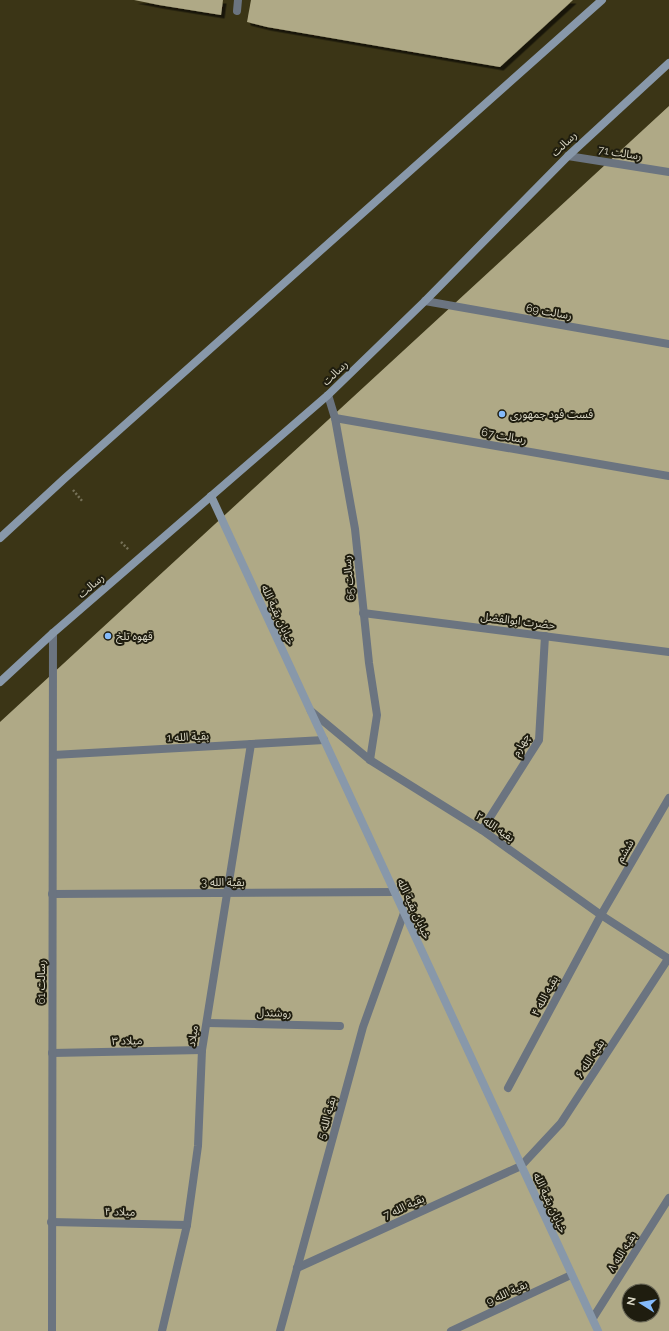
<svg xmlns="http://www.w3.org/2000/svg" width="669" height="1331" font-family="Raleway,'Noto Sans Arabic',sans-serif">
  <defs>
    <filter id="shadow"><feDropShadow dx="3.5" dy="3.5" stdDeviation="0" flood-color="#0009"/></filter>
  </defs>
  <rect width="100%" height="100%" fill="#3b3516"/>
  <g fill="#afa986" fill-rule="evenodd" filter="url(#shadow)">
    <path d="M134 0H223L221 15 159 5Z"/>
    <path d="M251 0H573L500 67 267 27 247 22Z"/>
    <path d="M669 106V1331H0V722ZM629 1291H653V1315H629Z"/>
  </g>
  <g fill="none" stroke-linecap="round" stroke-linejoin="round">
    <g stroke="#767157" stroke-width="2.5" stroke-dasharray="2 2" stroke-linecap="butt">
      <path d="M73 490 83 502"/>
      <path d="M121 542 129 550"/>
    </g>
    <g stroke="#6b7480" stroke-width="8">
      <path d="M53 755 324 740"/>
      <path d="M52 894 395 892"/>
      <path d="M207 1023 340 1026"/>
      <path d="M52 1053 202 1050"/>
      <path d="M162 1331 187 1225 198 1146 202 1050 251 744"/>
    </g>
    <g stroke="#6b7480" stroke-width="8">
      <path d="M237 11 238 0"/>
      <path d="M568 156 669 172"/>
      <path d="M425 301 669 344"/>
      <path d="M328 395 335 418 355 529 369 663 377 715 370 760"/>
      <path d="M335 418 669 476"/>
      <path d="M363 613 669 652"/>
      <path d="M311 711 370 760 482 830 601 915 669 959"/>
      <path d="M482 830 539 740 545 636"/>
      <path d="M508 1088 601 915 669 798"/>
      <path d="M51 1222 187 1225"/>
      <path d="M297 1268 521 1166 561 1123 668 959"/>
      <path d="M593 1318 669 1198"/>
      <path d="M52 1331 53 633"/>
      <path d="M280 1331 363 1027 404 913"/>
      <path d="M451 1331 571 1275"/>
    </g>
    <g stroke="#8898aa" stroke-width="8">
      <path d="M211 496 598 1331"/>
      <path d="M0 538 64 479 602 0"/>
      <path d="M0 682 53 633 328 395 425 301 568 156 669 63"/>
    </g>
  </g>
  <g fill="#85bbfb" stroke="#1f1d0f" stroke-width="1.5">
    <circle cx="502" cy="414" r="4"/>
    <circle cx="108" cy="636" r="4"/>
  </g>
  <g text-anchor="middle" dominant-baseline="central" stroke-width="4" stroke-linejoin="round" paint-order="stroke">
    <g font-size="11" fill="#d8d5c3" stroke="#1f1d0f">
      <text transform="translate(564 144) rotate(-44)">رسالت</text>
      <text transform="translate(620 153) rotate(9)">رسالت 71</text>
      <text transform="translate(549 312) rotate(10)">رسالت 69</text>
      <text transform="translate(335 373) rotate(-44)">رسالت</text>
      <text transform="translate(504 436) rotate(10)">رسالت 67</text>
      <text transform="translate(349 578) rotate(-95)">رسالت 65</text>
      <text transform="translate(91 586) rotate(-41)">رسالت</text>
      <text transform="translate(278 615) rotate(65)">خیابان بقیة الله</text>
      <text transform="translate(518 621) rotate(7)">حضرت ابوالفضل</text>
      <text transform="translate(188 737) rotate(-3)">بقیة الله 1</text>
      <text transform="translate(521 745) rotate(-61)">چهارم</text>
      <text transform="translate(495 827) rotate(34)">بقیه الله ۲</text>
      <text transform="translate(625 851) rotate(-60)">ششم</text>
      <text x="223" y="882">بقیة الله 3</text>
      <text transform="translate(414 909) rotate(65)">خیابان بقیة الله</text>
      <text transform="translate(41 982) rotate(-90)">رسالت 61</text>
      <text transform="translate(545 996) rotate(-62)">بقیه الله ۴</text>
      <text transform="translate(274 1013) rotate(1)">روشندل</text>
      <text transform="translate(193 1036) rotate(-81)">میلاد</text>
      <text transform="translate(127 1041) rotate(-1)">میلاد ۳</text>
      <text transform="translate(590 1059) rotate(-57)">بقیه الله ۶</text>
      <text transform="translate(327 1118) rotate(-75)">بقیة الله 5</text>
      <text transform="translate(550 1203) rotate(65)">خیابان بقیة الله</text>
      <text transform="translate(404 1207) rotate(-25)">بقیة الله 7</text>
      <text transform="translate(120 1212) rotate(1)">میلاد ۴</text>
      <text transform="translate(622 1252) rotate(-58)">بقیه الله ۸</text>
      <text transform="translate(507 1293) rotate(-25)">بقیة الله 9</text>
    </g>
    <g font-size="11" fill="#d8d5c3" stroke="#1f1d0f" text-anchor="start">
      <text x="510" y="414">فست فود جمهوری</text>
      <text x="116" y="636">قهوه تلخ</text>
    </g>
  </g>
  <g transform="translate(641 1303) rotate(281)"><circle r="19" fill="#1f1d0f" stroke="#696757"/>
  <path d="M0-3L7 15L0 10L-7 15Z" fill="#85bbfb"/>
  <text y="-6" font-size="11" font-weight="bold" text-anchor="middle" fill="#d8d5c3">N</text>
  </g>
</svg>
